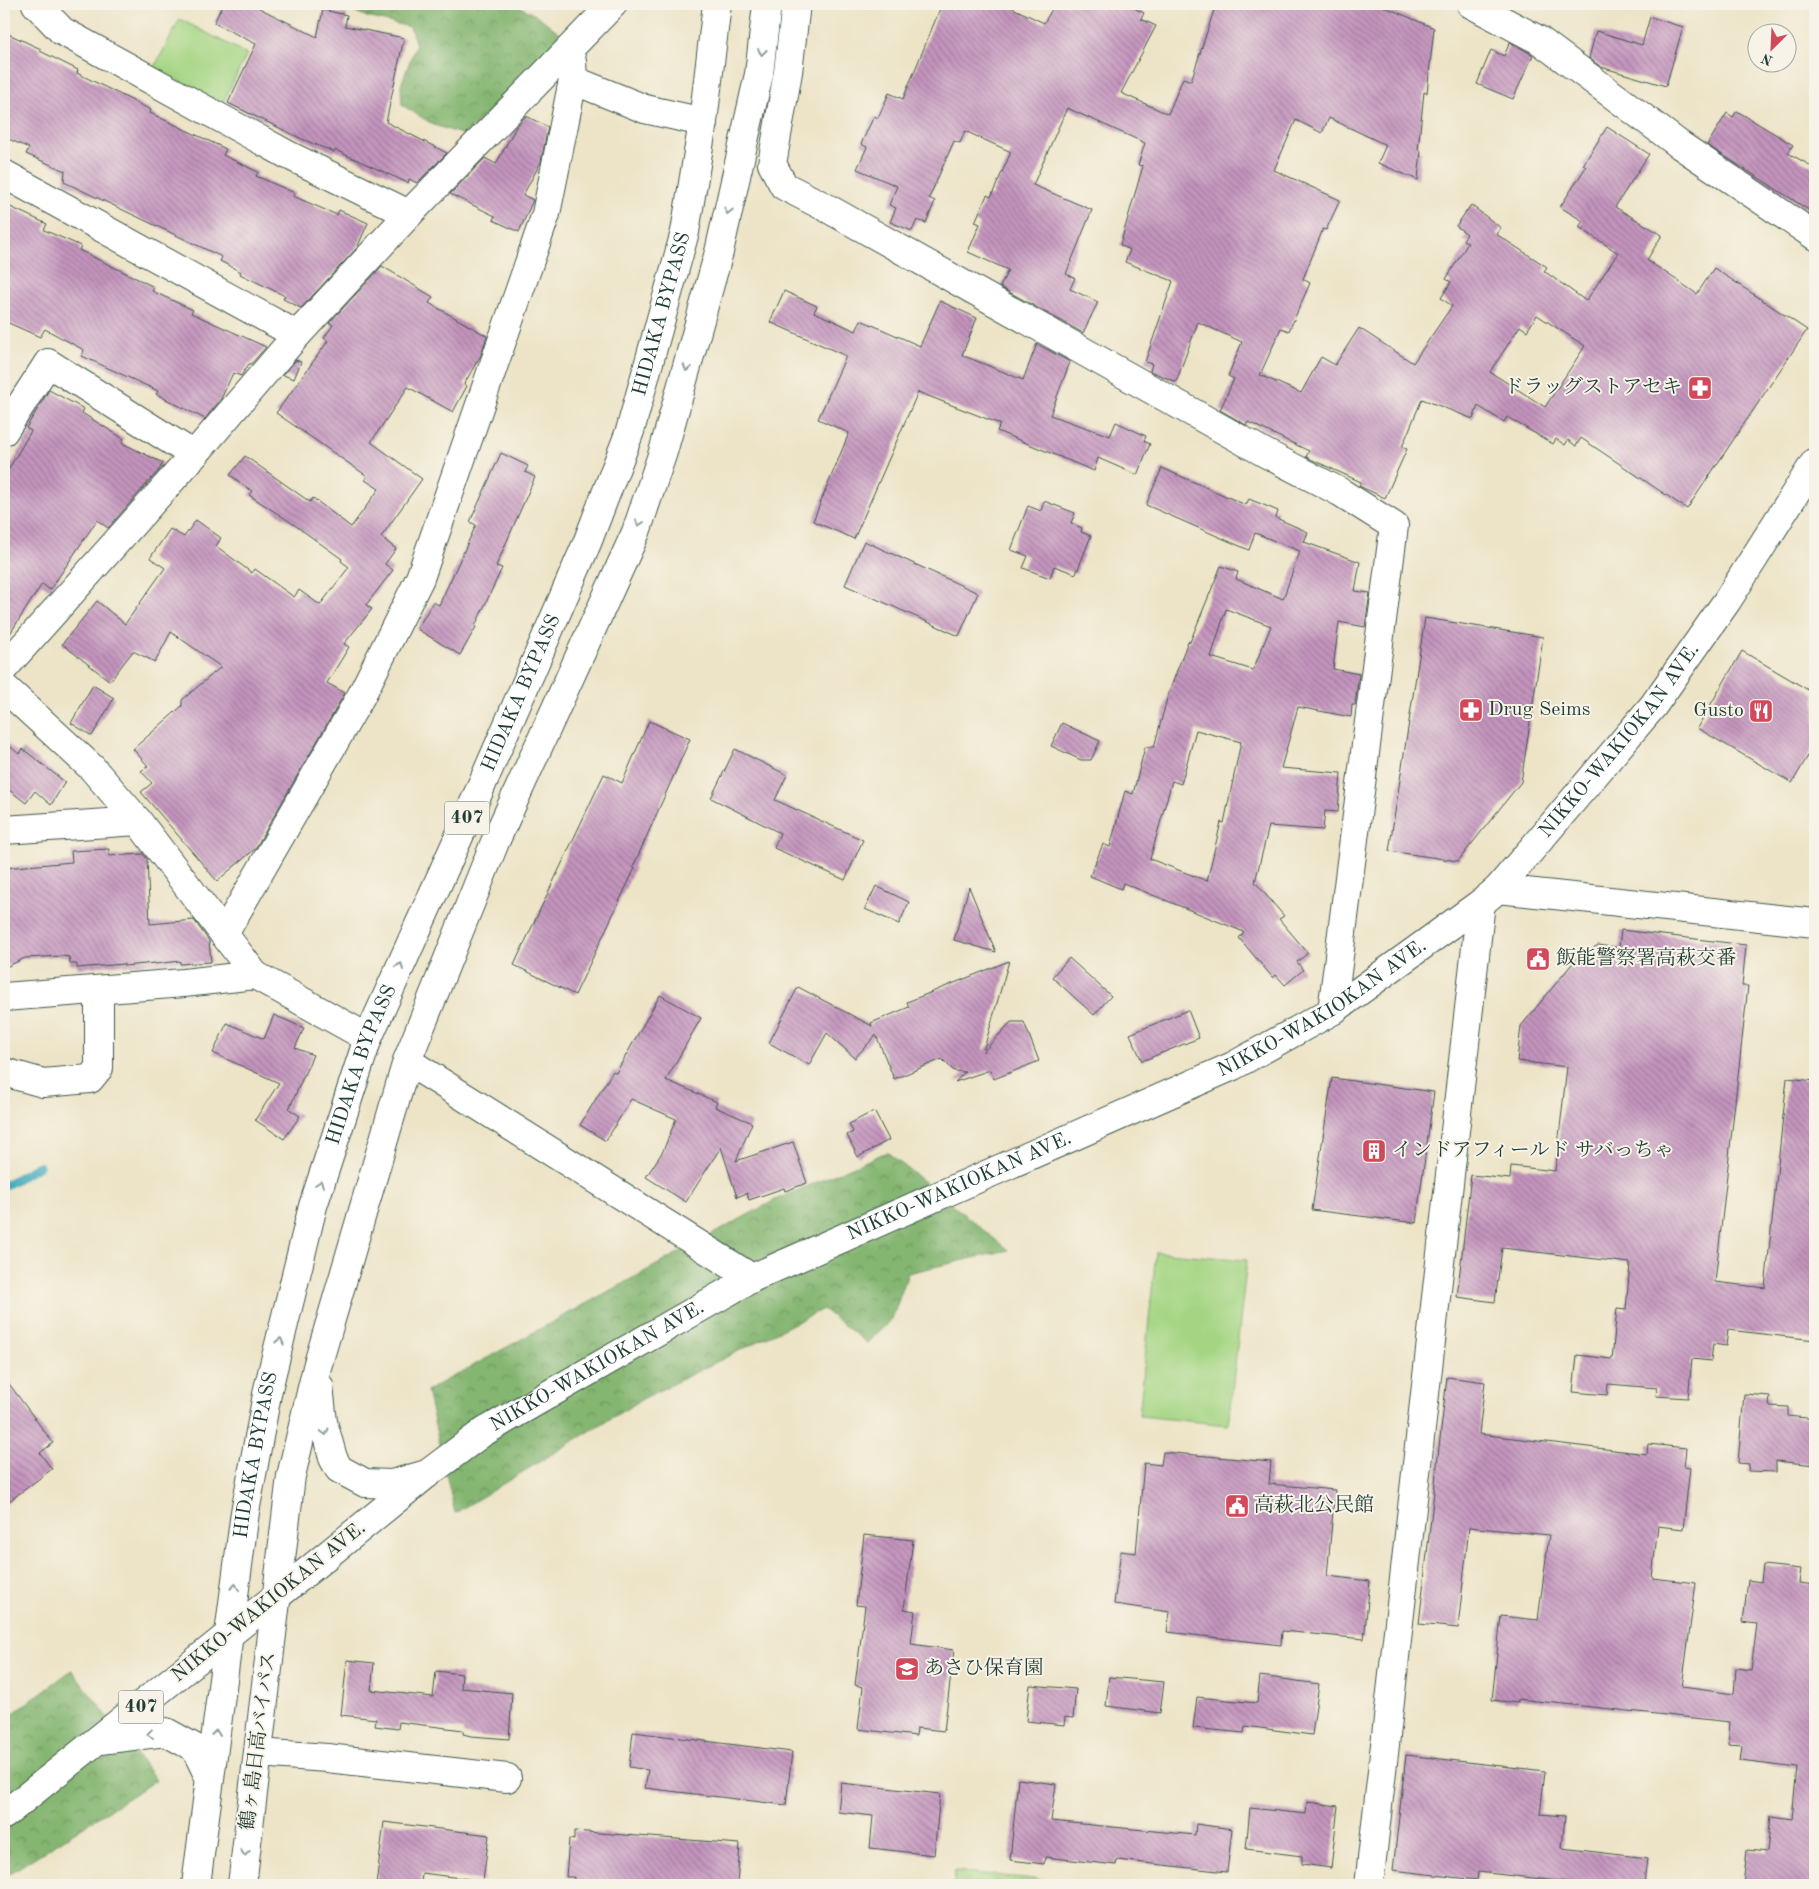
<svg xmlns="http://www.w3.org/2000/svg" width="1819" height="1889" font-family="'Old Standard TT','Noto Serif JP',serif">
  <defs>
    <pattern id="grass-tufts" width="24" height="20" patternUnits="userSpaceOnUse" patternTransform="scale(1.25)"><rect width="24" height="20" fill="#a5d583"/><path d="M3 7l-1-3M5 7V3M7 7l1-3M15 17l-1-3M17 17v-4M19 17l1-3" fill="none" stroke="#86ae6c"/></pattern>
    <pattern id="forest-crowns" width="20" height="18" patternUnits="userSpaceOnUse" patternTransform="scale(1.25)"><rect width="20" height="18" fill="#84b671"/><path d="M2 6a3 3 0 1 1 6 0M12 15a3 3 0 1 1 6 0" fill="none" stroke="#6b955e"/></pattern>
    <pattern id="building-back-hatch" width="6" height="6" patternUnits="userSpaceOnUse" patternTransform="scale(1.25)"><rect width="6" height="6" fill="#c494be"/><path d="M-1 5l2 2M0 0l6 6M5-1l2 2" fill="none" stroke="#9f7a9b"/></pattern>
  </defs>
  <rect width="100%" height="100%" fill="#f7f3e8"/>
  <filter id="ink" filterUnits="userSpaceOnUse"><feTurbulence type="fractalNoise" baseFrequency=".02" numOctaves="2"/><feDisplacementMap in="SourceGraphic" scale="10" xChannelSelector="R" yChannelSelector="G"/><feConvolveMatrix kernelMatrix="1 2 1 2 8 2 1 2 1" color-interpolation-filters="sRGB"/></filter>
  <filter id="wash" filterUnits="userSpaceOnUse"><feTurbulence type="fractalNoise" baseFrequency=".0096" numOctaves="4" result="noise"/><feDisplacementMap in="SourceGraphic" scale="20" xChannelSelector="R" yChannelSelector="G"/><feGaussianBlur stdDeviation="1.12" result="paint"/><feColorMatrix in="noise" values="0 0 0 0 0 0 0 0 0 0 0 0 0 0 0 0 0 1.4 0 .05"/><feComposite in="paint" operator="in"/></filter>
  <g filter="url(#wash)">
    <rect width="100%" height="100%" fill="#ede4c7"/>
    <path fill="url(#grass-tufts)" stroke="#62895c" d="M955 1871 1092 1885H954Z"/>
    <g fill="url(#forest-crowns)" stroke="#527a52">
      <path d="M338 4H515L539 17 561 34C534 73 500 104 464 135L434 125 402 105 401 85 416 45 410 27 367 17Z"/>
      <path d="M887 1152 1008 1250 908 1273 892 1319 867 1343 823 1309 646 1397 455 1513 427 1391 775 1200Z"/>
      <path d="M72 1670 156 1780 4 1877V1720Z"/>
    </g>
    <g fill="#a5d583" stroke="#62895c">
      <path d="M180 19 247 54 222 104 154 68Z"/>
      <path d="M1156 1252 1247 1260 1228 1425 1139 1416Z"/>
    </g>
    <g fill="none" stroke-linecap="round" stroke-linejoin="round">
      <path stroke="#3ca9bc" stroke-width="9" d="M4 1186 39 1166"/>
    </g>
    <g id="blocks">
      <g fill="url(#building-back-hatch)" fill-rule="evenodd">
        <path d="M223 4H251L317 37 323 10 347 15 345 26 404 38 386 122 447 153 417 183 409 179 408 183 335 150 334 152 302 139 228 103 256 44 214 23Z"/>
        <path d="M942 4H1004L1044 23 1055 4H1126L1144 13 1141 19 1156 26 1121 93 1168 114 1183 78 1191 81 1216 4H1378L1434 28 1427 93 1424 92 1418 150 1421 151 1418 180 1378 163 1386 145 1329 118 1322 133 1296 120 1274 170 1340 200 1326 230 1323 229 1303 279 1310 283 1289 331 1281 328 1260 375 1301 393 1321 357 1335 365 1359 328 1413 363 1452 306 1441 298 1451 282 1446 279 1468 243 1463 240 1467 234 1456 226 1471 205 1501 228 1496 234 1547 267 1544 271 1586 301 1618 253 1579 227 1583 221 1560 207 1586 167 1583 165 1607 127 1649 154 1615 207 1662 235 1647 260 1697 294 1714 268 1807 330 1687 509 1581 438 1576 446 1568 440 1565 445 1556 439 1553 444 1507 417 1504 422 1478 406 1473 419 1422 399 1402 447 1407 449 1385 498 1359 486 1361 482 1306 457 1309 451 1248 422 1246 425 1220 410 1234 379 1228 376 1242 342 1198 322 1176 382 1150 371 1152 364 1145 362 1173 281 1125 262 1130 250 1120 245 1143 166 1138 165 1145 143 1067 108 1033 185 1092 210 1066 274 1075 278 1070 289 1098 302 1083 333 1000 287 1008 270 968 252 980 224 975 222 987 195 991 197 1011 152 965 131 960 143 954 141 929 198 935 201 926 223 917 220 912 231 890 222 896 208 889 205 897 186 857 169 867 147 861 144 874 116 878 118 889 93 903 99ZM1537 315 1585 346 1545 407 1490 372 1520 326 1527 331Z"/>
        <path d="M1650 17 1683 27 1666 86 1601 67 1589 58 1596 31 1642 45Z"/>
        <path d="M4 32 41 49 40 51 78 70 77 73 151 110 150 113 226 149 223 155 258 172 256 176 295 193 293 196 337 215 339 210 368 223 357 248 301 308 283 299 285 296 240 274 241 272 220 261 222 257 64 182 65 171 26 154 29 148 4 137Z"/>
        <path d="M1510 42 1533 55 1513 99 1477 84 1491 50 1504 56Z"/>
        <path d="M1737 111 1793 145 1788 153 1815 168V214L1707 145 1727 113 1733 117Z"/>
        <path d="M526 116 548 127 541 162 523 195 533 200 519 232 493 220 495 216 450 194 485 158 496 164 516 127Z"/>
        <path d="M4 204 47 224 44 230 81 246 79 250 154 287 152 291 193 310 191 313 266 347 251 364H249L241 376 233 373 221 399 205 419 156 394 158 391 82 356 84 350 45 329 40 337 4 321Z"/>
        <path d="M382 266 433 297 429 303 487 336 481 355 464 384 467 386 453 412 408 387 371 442 422 479 381 537 396 549 385 564 393 570 366 605 372 609 344 644 349 647 327 683 345 693 255 849 217 881 141 792 152 783 141 771 148 766 133 749 182 706V700L221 667 171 632 155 662 133 651 110 681 62 644 97 601 125 624 165 568 150 558 170 529 184 537 196 520 221 538 216 546 252 573 255 569 294 597 299 590 320 605 349 567 341 561 342 559 289 521 249 495 252 491 230 475 245 456 310 502 313 498 351 527 379 489 365 480 367 476 276 413 328 341 324 338 333 325 329 323Z"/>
        <path d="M784 291 817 306 814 312 856 331 861 320 920 346 940 301 977 318 962 355 1023 380 1037 344 1070 362 1050 415 1110 436 1116 422 1146 436 1144 441 1150 444 1137 475 1098 458 1094 471 997 431 1000 424 918 392 854 539 813 521 849 433 818 419 846 356 770 322Z"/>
        <path d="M296 360 301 362 294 379 283 375Z"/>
        <path d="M49 390 84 409 82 413 124 439 122 443 163 463 159 470 108 528 97 520 50 590 42 584 4 643V477L31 431 26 428Z"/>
        <path d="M501 453 528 466 525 472 535 477 496 566 502 568 475 626 476 627 460 655 417 629 433 602 439 605 476 525 470 522Z"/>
        <path d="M1162 468 1246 505 1249 499 1278 511 1276 518 1308 532 1304 542 1360 562 1355 591 1370 593 1365 627 1339 622 1333 669 1359 674 1355 705H1352L1351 717 1298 707 1281 768 1341 773 1338 812 1325 811 1323 830 1269 826 1255 882 1284 916 1279 919 1308 953 1297 962 1303 970 1285 985 1276 975 1273 978 1239 938 1244 932 1123 883 1121 889 1090 876 1103 844 1110 847 1125 791 1133 794 1145 747H1154L1168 695 1188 641 1190 642 1221 566 1238 572 1236 579 1283 599 1300 551 1255 533 1249 550 1146 505ZM1226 609 1271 626 1253 670 1211 657ZM1196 730 1241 742 1224 823 1221 822 1207 881 1150 859 1172 781 1181 784Z"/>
        <path d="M1044 501 1075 513 1071 523 1082 528 1081 532 1091 536 1076 574 1054 566 1050 578 1023 568 1028 556 1011 550 1028 506 1041 511Z"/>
        <path d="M864 541 978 593 959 636 845 585Z"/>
        <path d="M1425 618 1543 637 1521 782 1458 861 1389 851Z"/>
        <path d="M1742 651 1815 694V744L1792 783 1697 728Z"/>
        <path d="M93 685 114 698 92 736 71 723Z"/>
        <path d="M649 721 690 739 633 867 635 868 575 995 514 965 604 774 622 783Z"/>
        <path d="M1062 723 1100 741 1091 760H1081L1051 746Z"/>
        <path d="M4 741 19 754 23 749 65 782 51 805 35 791 26 803 4 786Z"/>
        <path d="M735 749 787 775 775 800 863 840 845 880 774 848 780 833 711 798Z"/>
        <path d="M109 849V856L143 854 147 859 150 924 194 920 209 941 211 962 180 964V961L155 964V963L124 966V964L77 968V964H70L69 957 62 956 25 958 4 968V868L72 862 71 851Z"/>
        <path d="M876 886 909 902 899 924 865 909Z"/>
        <path d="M969 887 996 952 954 940Z"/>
        <path d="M1621 930 1746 945 1742 986H1748L1715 1282 1765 1288 1787 1078 1815 1081V1340L1728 1330 1726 1346 1713 1344 1711 1361 1692 1359 1688 1398 1656 1396 1657 1388 1608 1384 1607 1395 1573 1392 1577 1355 1612 1359 1617 1309 1626 1310 1630 1263 1502 1248 1495 1302 1457 1297 1471 1175 1510 1179 1511 1166 1555 1171 1567 1067 1517 1061 1521 1026 1576 959 1598 945 1619 948Z"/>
        <path d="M1069 958 1111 996 1094 1015 1052 977Z"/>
        <path d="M1009 961 983 1052 1011 1022H1024L1039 1061 994 1079 990 1070 955 1082 965 1072 954 1071 942 1059 894 1079 876 1035 855 1058 827 1033 809 1065 769 1043 798 987 872 1026 871 1023 909 1007 907 1002Z"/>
        <path d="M660 995 701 1018 666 1080 717 1102 715 1107 752 1123 736 1161 793 1142 807 1183 785 1191 784 1188 749 1200 747 1193 737 1197 721 1147 686 1202 646 1177 663 1151 676 1119 631 1099 606 1141 580 1125 613 1071 616 1073Z"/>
        <path d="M1188 1010 1199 1038 1142 1061 1130 1034Z"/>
        <path d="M274 1015 304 1028 295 1048 313 1055 289 1109 300 1116 284 1139 255 1120 279 1083 213 1053 227 1023 264 1039Z"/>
        <path d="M1332 1078 1434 1092 1416 1223 1312 1210Z"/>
        <path d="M874 1111 889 1140 858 1157 847 1135 853 1132 849 1124Z"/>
        <path d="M4 1377 53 1443 40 1453 52 1469 4 1505Z"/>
        <path d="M1447 1377 1485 1382 1479 1434 1647 1454 1648 1444 1686 1448 1684 1467 1690 1468 1683 1529 1658 1526 1652 1578 1696 1583 1682 1687 1734 1694 1736 1668 1751 1670 1757 1624 1743 1622 1748 1580 1761 1582 1763 1565 1801 1569 1799 1583 1815 1585V1885H1743L1747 1850 1767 1852 1771 1816 1792 1819 1797 1768 1740 1761 1742 1746 1728 1745 1730 1722 1518 1699V1703L1492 1700 1501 1616 1538 1620 1549 1535 1469 1527 1458 1628 1419 1624Z"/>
        <path d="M1744 1394 1770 1396 1769 1406 1788 1407V1416L1815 1419V1465L1776 1461V1472L1748 1471 1749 1464 1738 1463Z"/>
        <path d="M1163 1452 1271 1462 1269 1484 1335 1490 1327 1576 1370 1581 1364 1639 1282 1631 1281 1645 1167 1632 1170 1612 1114 1604 1121 1551 1136 1553 1144 1463 1161 1465Z"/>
        <path d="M864 1535 913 1540 904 1609 915 1611 911 1644 954 1650 944 1731 917 1728 916 1736 858 1729 863 1687 855 1685 865 1606 856 1605Z"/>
        <path d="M347 1660 374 1663 371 1690 433 1697 436 1671 462 1674 461 1688 512 1693 509 1739 471 1736 463 1734V1730L399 1722 398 1729 375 1726 376 1719 341 1715Z"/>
        <path d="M1260 1676 1319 1684 1312 1735 1245 1726 1244 1733 1193 1728 1197 1697 1257 1703Z"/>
        <path d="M1109 1677 1164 1682 1160 1713 1106 1706Z"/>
        <path d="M1030 1685 1076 1689 1073 1718 1065 1717 1064 1725 1026 1721Z"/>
        <path d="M633 1732 792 1752 786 1805 645 1788 648 1770 629 1767Z"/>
        <path d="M1406 1755 1545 1771 1540 1814 1565 1816 1562 1848 1647 1858 1644 1885H1595L1478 1872 1477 1880 1393 1870Z"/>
        <path d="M1018 1779 1056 1784 1051 1821 1195 1835 1196 1824 1232 1829 1227 1872 1117 1860 1116 1865 1045 1857 1044 1864 1010 1860Z"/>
        <path d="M841 1783 940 1794 934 1855 870 1848 873 1816 838 1812Z"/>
        <path d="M1307 1802 1338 1806 1331 1868 1302 1864V1856L1246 1849 1250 1808 1306 1814Z"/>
        <path d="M384 1822 489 1835 483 1881 422 1873 421 1885H376Z"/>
        <path d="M574 1831 740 1844 737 1885H573L574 1877H566L569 1839 574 1840Z"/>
      </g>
    </g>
  </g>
  <g filter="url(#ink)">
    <use href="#blocks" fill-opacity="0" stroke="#3e564a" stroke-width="1"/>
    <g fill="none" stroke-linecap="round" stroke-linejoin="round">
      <defs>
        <g id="street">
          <path d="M36 4 62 31 288 155 409 214"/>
          <path d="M796 4 788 72 772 164 784 186 827 208 1265 453 1340 492 1394 526 1332 1011"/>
          <path d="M1471 4 1539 40 1680 145 1815 236"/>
          <path d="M572 61 573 80 645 109 703 122"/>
          <path d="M4 174 297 335"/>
          <path d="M4 431 48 363 194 455"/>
          <path d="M4 668 194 455 297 335 409 214 613 4"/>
          <path d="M4 687 92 768 138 821 255 975"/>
          <path d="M4 830 138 821"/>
          <path d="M224 934 361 696 420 578 546 214 573 80"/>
          <path d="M4 997 184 983 255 975 368 1038"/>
          <path d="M407 1061 752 1278"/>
          <path d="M4 1072 43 1083 90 1079 99 1068V990"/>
          <path d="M258 1753 327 1758 507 1778"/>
          <path d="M1369 1885 1481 903"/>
        </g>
        <g id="secondary">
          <path d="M1498 889 1815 923"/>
          <path id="s1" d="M277 1596 427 1474 482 1433 539 1400 752 1278 1233 1066 1332 1011 1481 903 1498 889 1653 706 1727 601 1815 462"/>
        </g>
        <g id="highway">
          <path d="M319 1386 323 1422 333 1458 339 1469 365 1483 392 1484 427 1474"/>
          <path d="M100 1740 166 1732 195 1748 210 1779"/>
          <path d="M4 1815 277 1596"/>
          <path id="s2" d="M196 1885 245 1512 268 1389 313 1206 368 1038 466 821 587 543 630 431 685 232 703 122 717 4"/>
          <path d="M242 1885 291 1476 317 1367 407 1061 495 842 636 532 663 452 719 252 759 74 767 4"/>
        </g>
      </defs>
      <use href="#street" stroke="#3e564a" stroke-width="30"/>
      <use href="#secondary" stroke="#3e564a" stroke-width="30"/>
      <use href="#highway" stroke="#3e564a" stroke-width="30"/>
      <use href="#street" stroke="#fff" stroke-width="28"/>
      <use href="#secondary" stroke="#fff" stroke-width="28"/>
      <use href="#highway" stroke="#fff" stroke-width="28"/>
    </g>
    <defs><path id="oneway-chevron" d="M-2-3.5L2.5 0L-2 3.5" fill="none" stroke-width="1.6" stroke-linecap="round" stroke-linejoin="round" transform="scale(1.25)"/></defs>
    <g stroke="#8f9e9a">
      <use href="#oneway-chevron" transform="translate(762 52) rotate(96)"/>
      <use href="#oneway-chevron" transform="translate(728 211) rotate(103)"/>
      <use href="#oneway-chevron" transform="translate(687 368) rotate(106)"/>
      <use href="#oneway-chevron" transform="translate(639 523) rotate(109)"/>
      <use href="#oneway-chevron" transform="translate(400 966) rotate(-66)"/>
      <use href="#oneway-chevron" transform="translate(320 1184) rotate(-72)"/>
      <use href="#oneway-chevron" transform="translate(280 1341) rotate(-76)"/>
      <use href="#oneway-chevron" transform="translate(325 1432) rotate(74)"/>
      <use href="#oneway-chevron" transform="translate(235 1587) rotate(-82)"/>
      <use href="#oneway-chevron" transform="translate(216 1733) rotate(-83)"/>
      <use href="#oneway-chevron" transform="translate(150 1734) rotate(173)"/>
      <use href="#oneway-chevron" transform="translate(245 1853) rotate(97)"/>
    </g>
  </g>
  <defs>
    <symbol id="pharmacy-square" viewBox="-11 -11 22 22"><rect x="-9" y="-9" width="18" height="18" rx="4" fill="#d1495b" stroke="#f7f3e8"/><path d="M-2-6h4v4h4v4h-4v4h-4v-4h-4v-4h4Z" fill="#fff"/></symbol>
    <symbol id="restaurant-square" viewBox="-11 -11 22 22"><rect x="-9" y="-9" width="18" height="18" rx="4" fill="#d1495b" stroke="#f7f3e8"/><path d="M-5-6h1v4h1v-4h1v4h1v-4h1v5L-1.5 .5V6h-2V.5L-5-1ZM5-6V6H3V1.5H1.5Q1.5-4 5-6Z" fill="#fff"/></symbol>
    <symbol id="civic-square" viewBox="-11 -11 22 22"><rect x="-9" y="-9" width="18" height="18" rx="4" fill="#d1495b" stroke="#f7f3e8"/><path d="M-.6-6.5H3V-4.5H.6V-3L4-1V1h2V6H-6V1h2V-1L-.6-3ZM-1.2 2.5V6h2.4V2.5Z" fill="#fff"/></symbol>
    <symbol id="building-square" viewBox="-11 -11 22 22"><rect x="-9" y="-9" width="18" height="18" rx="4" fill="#d1495b" stroke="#f7f3e8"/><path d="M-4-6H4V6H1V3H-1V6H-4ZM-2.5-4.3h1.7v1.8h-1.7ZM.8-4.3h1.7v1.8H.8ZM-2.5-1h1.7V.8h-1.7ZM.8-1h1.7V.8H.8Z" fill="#fff"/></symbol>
    <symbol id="school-square" viewBox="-11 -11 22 22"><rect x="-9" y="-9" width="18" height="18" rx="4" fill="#d1495b" stroke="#f7f3e8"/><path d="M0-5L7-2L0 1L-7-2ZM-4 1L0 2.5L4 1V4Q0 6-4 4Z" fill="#fff"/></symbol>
  </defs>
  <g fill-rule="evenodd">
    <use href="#pharmacy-square" x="1686" y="374" width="28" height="28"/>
    <use href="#pharmacy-square" x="1457" y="696" width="28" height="28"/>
    <use href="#restaurant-square" x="1747" y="697" width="28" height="28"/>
    <use href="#civic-square" x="1524" y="945" width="28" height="28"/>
    <use href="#building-square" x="1360" y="1137" width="28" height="28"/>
    <use href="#civic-square" x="1223" y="1492" width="28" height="28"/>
    <use href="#school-square" x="893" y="1655" width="28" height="28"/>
  </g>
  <g text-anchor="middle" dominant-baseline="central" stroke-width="4" stroke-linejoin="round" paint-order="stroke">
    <g fill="#f7f3e8" stroke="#60746a" stroke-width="1">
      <rect x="444.5" y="801.5" width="45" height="33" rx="4"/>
      <rect x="118.5" y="1690.5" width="45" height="33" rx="4"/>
    </g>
    <g font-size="19" font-weight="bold" fill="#1f3d34">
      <text x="467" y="818">407</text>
      <text x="141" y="1707">407</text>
    </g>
    <g font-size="20" fill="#1f3d34" stroke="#f7f3e8">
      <text stroke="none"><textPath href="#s2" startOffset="1649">HIDAKA BYPASS</textPath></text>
      <text stroke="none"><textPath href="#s2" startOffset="1244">HIDAKA BYPASS</textPath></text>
      <text stroke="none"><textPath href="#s1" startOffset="1610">NIKKO-WAKIOKAN AVE.</textPath></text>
      <text stroke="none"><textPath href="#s1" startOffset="1205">NIKKO-WAKIOKAN AVE.</textPath></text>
      <text stroke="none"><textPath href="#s2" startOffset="839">HIDAKA BYPASS</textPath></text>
      <text stroke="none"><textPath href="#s1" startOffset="800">NIKKO-WAKIOKAN AVE.</textPath></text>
      <text stroke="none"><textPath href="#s1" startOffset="395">NIKKO-WAKIOKAN AVE.</textPath></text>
      <text stroke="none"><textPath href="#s2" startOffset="434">HIDAKA BYPASS</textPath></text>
      <text transform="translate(269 1602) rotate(-39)">NIKKO-WAKIOKAN AVE.</text>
      <text transform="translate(259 1741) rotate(-83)">鶴ヶ島日高バイパス</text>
    </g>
    <g font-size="20" fill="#1f3d34" stroke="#f7f3e8" text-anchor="start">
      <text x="1682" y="388" text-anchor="end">ドラッグストアセキ</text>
      <text x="1488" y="710">Drug Seims</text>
      <text x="1744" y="711" text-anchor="end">Gusto</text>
      <text x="1556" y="959">飯能警察署高萩交番</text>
      <text x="1392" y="1151">インドアフィールド サバっちゃ</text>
      <text x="1254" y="1506">高萩北公民館</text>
      <text x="924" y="1669">あさひ保育園</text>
    </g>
  </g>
  <rect width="1819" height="1889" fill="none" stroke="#f7f3e8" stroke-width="20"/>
  <g transform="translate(1772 48) rotate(204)"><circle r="24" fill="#f7f3e8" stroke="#a1aaa0"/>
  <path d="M0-4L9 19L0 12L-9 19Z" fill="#d1495b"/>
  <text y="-8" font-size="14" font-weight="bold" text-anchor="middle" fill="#1f3d34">N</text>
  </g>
</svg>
